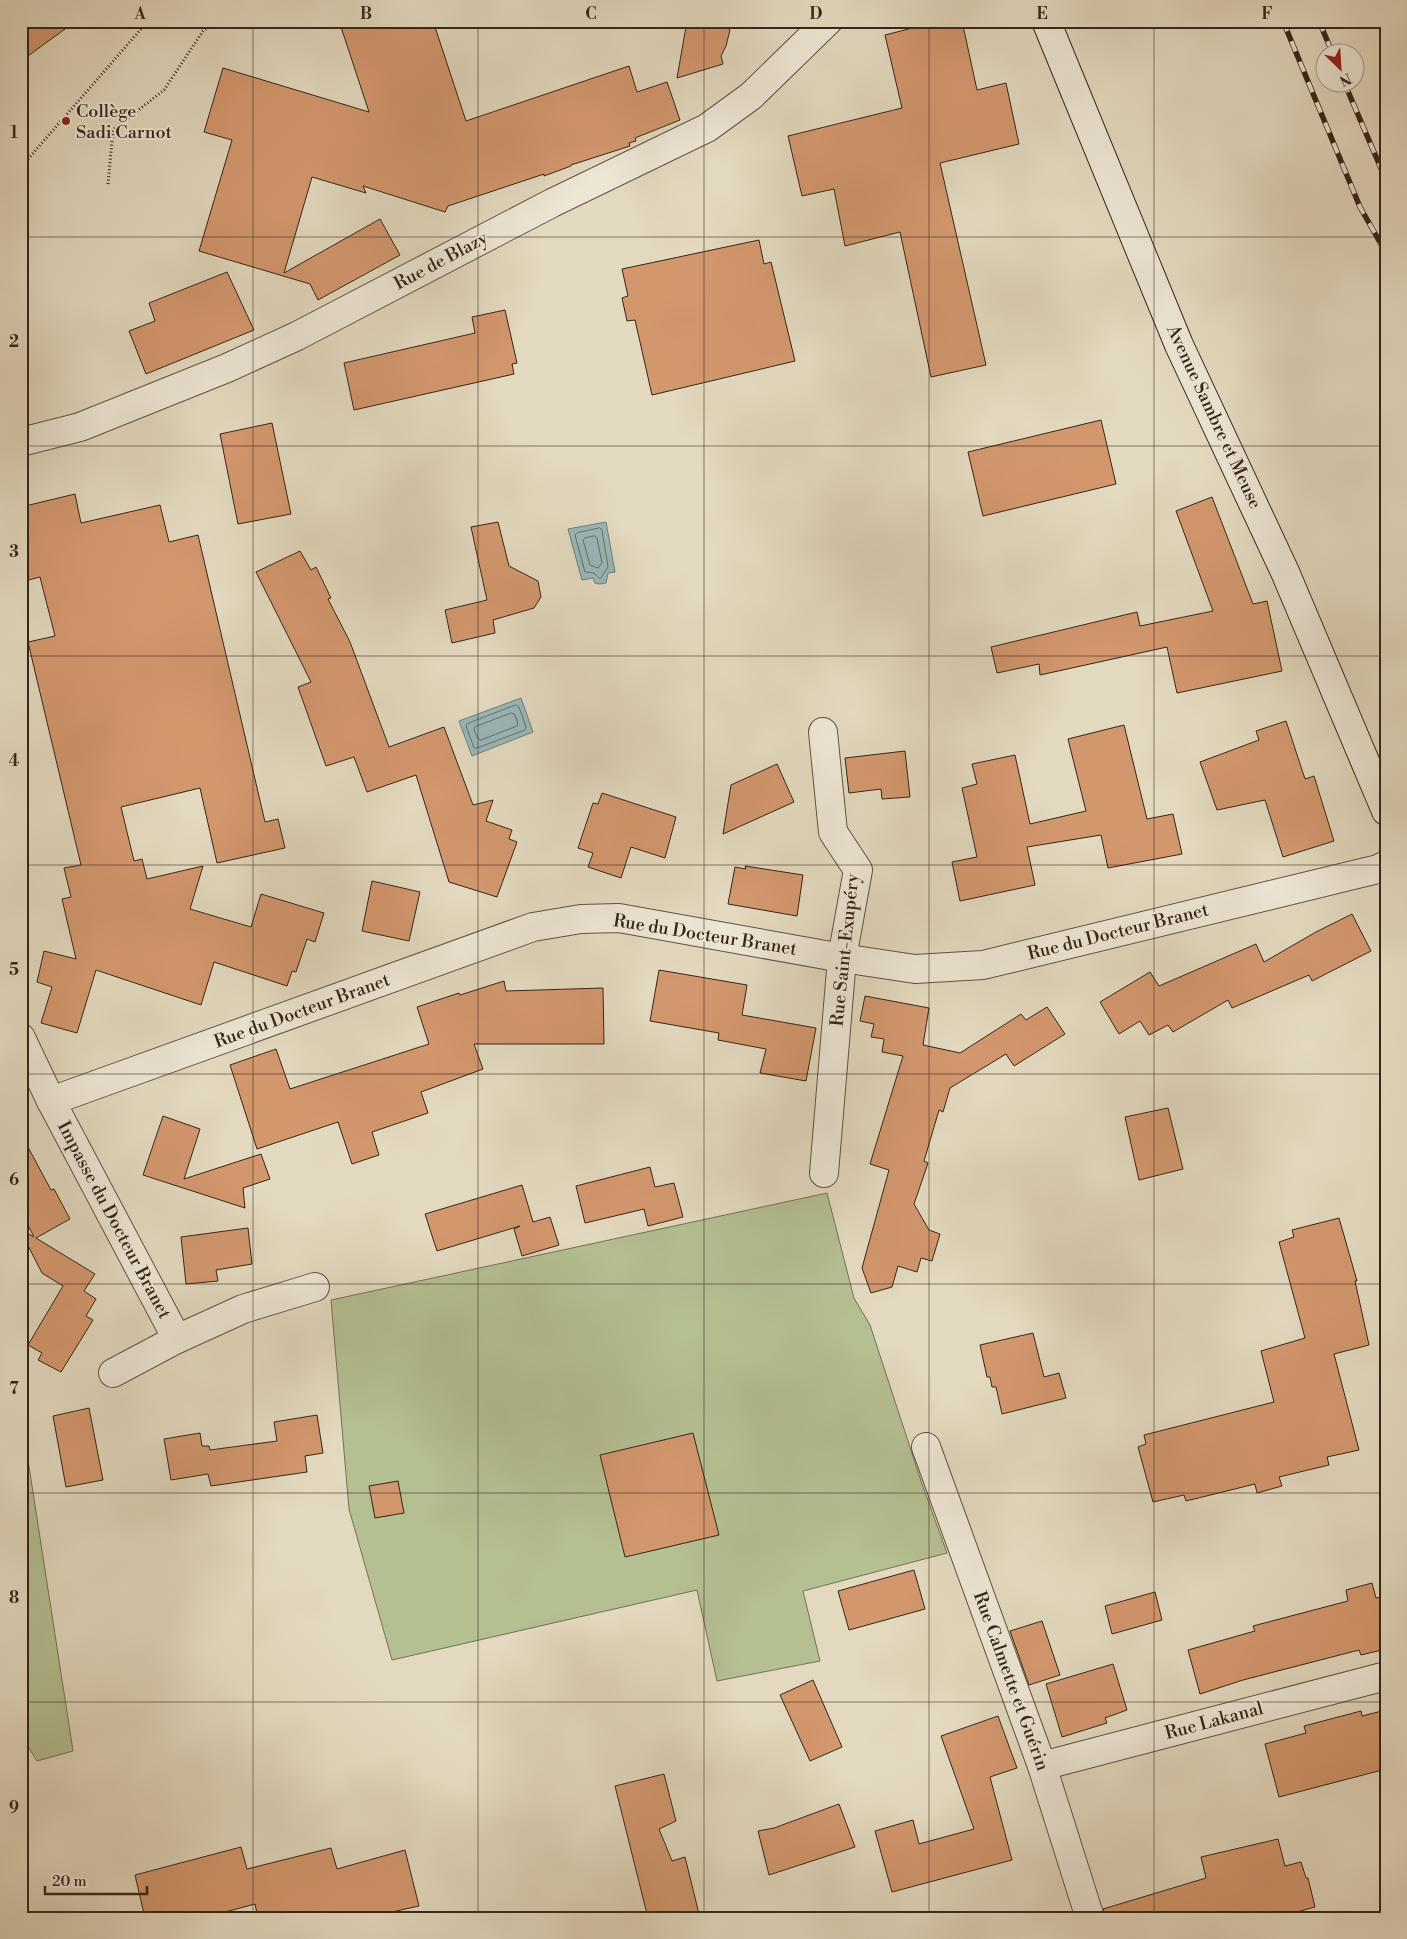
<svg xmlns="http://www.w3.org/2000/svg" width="1407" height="1939" font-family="'Libre Bodoni',serif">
  <rect width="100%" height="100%" fill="#e3d9bf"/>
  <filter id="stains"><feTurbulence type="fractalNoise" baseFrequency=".004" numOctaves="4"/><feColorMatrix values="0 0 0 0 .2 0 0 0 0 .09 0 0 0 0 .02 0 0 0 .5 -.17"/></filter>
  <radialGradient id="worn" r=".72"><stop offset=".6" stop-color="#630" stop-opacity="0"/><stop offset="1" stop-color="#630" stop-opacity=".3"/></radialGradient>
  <g fill="#b4bf92" stroke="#747254">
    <path d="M827 1193 854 1298 870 1325 922 1484 947 1553 803 1591 820 1661 717 1681 697 1590 392 1660 349 1509 331 1300Z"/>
    <path d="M28 1460 73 1751 37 1761 21 1735V1461Z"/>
  </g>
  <g fill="#99b8bb" stroke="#717e79">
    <path d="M606 522 615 572 608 573 606 583 599 584 595 583 593 578 582 580 568 529Z"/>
    <path d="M521 698 533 732 472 756 459 721Z"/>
  </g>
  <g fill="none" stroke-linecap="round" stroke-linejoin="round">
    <g stroke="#676f69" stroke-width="1">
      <path d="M600 528 602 530 608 567 600 579 594 573 585 572 575 535 577 533Z"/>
      <path d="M595 536 597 538 602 563 598 568 590 565 583 540 585 538Z"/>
      <path d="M516 705 519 707 526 727 525 730 477 748H474L466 726 467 724Z"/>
      <path d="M512 713 515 715 518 724 517 726 481 740 478 739 474 730 475 727Z"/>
    </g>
  </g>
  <g fill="#d3976e" stroke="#352617">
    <path d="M21 21H76L21 61Z"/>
    <path d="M339 21H433L466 121 629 66 637 92 667 82 680 120 635 138 636 141 629 143 630 146 571 165V166L544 176V174L448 206 445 212 363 186 366 193 312 177 284 273 380 219 400 255 318 300 310 284 199 251 232 140 204 132 223 68 369 112Z"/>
    <path d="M687 21H720L730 30 726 46 721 56 723 64 677 78Z"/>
    <path d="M940 21H962L977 90 1006 83 1019 144 940 163 986 365 931 377 900 232 845 246 834 189 802 196 788 136 902 108 885 35Z"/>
    <path d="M759 240 764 264 771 262 795 361 652 395 635 320 627 321 622 298 628 296 622 269Z"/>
    <path d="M227 272 254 330 146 374 129 331 155 321 149 303Z"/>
    <path d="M505 310 517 363 512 364 514 374 354 410 344 363 475 333 472 317Z"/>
    <path d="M1101 420 1116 484 983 516 968 452Z"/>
    <path d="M272 423 291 514 238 524 220 434Z"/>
    <path d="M75 494 81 523 160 505 169 542 198 535 265 822 278 819 285 848 217 863 200 788 121 807 134 861 142 859 147 879 203 866 190 909 251 927 261 894 324 913 315 942 307 939 296 972 292 971 287 986 214 962 201 1005 96 970 77 1033 41 1023 52 987 37 982 44 951 76 959 62 899 71 897 64 868 81 865 28 642 55 636 40 577 21 582V507Z"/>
    <path d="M1212 497 1253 604 1267 601 1282 671 1177 693 1167 647 1040 675 1039 664 997 673 991 647 1137 612 1140 626 1213 611 1176 511Z"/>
    <path d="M498 522 509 566 538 581 541 597 534 608 493 620 495 633 452 643 445 610 487 600 471 527Z"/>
    <path d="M300 551 311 570 316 567 331 598 328 599 350 642 389 747 444 727 473 805 493 800 486 821 512 830 509 839 517 842 497 897 449 882 416 775 367 792 354 757 326 766 298 687 311 682 256 572Z"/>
    <path d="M1286 721 1305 779 1314 776 1334 841 1283 857 1265 800 1217 810 1200 762 1259 740 1256 731Z"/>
    <path d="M1124 725 1147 819 1173 814 1182 854 1108 868 1101 835 1027 847 1035 885 960 901 952 862 977 857 962 788 977 784 972 764 1015 755 1030 824 1086 811 1068 739Z"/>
    <path d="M905 751 910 797 882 799 881 789 849 793 845 758Z"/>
    <path d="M777 764 794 802 723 834 731 785Z"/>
    <path d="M602 793 676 817 665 858 631 847 621 878 588 867 593 853 578 848 593 803 598 804Z"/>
    <path d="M745 866 803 875 797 916 728 904 735 867 746 869Z"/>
    <path d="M372 881 420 892 409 941 362 931Z"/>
    <path d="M1352 914 1371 951 1312 981 1309 975 1232 1008 1228 1000 1173 1032 1168 1025 1149 1035 1140 1021 1119 1034 1100 1002 1150 972 1159 986 1256 944 1264 962 1316 932Z"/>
    <path d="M659 970 747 985 742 1015 816 1028 806 1081 760 1073 766 1049 718 1040 719 1033 650 1021Z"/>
    <path d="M504 981 506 991 603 988 604 1044H474L483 1069 421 1092 428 1113 372 1132 379 1155 352 1164 338 1122 257 1149 230 1065 276 1049 290 1089 429 1044 417 1007 459 993 460 995Z"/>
    <path d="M865 996 929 1008 923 1045 960 1053 1021 1014 1026 1020 1047 1007 1065 1034 1014 1066 1006 1054 950 1088 943 1112 939 1110 924 1161 928 1163 914 1204 929 1230 940 1234 932 1261 921 1258 917 1272 898 1266 892 1287 871 1293 862 1268 889 1170 870 1164 903 1056 882 1052 884 1039 871 1037 874 1024 860 1021Z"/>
    <path d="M1168 1108 1183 1169 1139 1180 1125 1117Z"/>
    <path d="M163 1116 200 1129 184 1179 261 1154 270 1179 243 1188 245 1208 143 1175Z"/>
    <path d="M21 1134 51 1190 54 1189 70 1219 36 1238 95 1274 84 1291 96 1299 86 1316 93 1320 61 1372 38 1360 42 1353 28 1345 63 1286 42 1273 21 1232V1229L34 1237 21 1211Z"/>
    <path d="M650 1167 655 1187 674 1183 683 1217 648 1226 644 1209 585 1223 576 1186Z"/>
    <path d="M522 1185 533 1222 550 1217 559 1245 522 1256 514 1229 520 1226 437 1251 425 1214Z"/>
    <path d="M1339 1218 1357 1281H1355L1369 1345 1334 1354 1359 1450 1327 1457 1329 1465 1279 1477 1282 1486 1257 1493 1255 1484 1186 1501 1184 1495 1153 1502 1138 1447 1146 1444 1144 1435 1274 1402 1261 1351 1305 1338 1279 1242 1294 1237 1292 1230Z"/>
    <path d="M248 1228 252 1264 216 1270 218 1281 186 1284 181 1237Z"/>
    <path d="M1033 1333 1044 1377 1059 1373 1066 1398 1002 1414 996 1387H992L990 1377H987L980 1345Z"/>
    <path d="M89 1408 103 1480 66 1487 53 1416Z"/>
    <path d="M317 1415 323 1453 305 1456 307 1472 211 1486 208 1474 171 1480 164 1439 200 1433 202 1446H209L210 1450 277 1441 274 1422Z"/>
    <path d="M693 1433 719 1535 625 1557 600 1455Z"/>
    <path d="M398 1481 404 1513 375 1518 369 1486Z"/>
    <path d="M914 1570 925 1609 849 1630 838 1591Z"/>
    <path d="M1372 1583 1376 1598 1386 1596V1649L1361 1655 1359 1650 1243 1680 1200 1694 1188 1650 1255 1631 1253 1626 1348 1601 1346 1590Z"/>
    <path d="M1155 1592 1162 1620 1112 1634 1105 1606Z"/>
    <path d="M1042 1621 1060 1675 1029 1685 1010 1631Z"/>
    <path d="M1113 1664 1127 1710 1105 1718 1107 1723 1062 1737 1046 1684Z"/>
    <path d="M813 1680 842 1747 810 1761 780 1695Z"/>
    <path d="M1386 1710V1769L1279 1797 1265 1744 1306 1733 1304 1726 1361 1711 1362 1716Z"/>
    <path d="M998 1716 1017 1768 990 1777 1012 1860 892 1892 875 1831 913 1820 919 1844 974 1829 941 1736Z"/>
    <path d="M664 1774 676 1821 659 1829 672 1861 685 1857 700 1918H648L615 1786Z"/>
    <path d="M839 1804 855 1847 769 1875 758 1831 774 1828Z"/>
    <path d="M1278 1839 1285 1866 1301 1862 1306 1878H1308L1315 1907 1275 1918H1105L1103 1909 1206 1878 1201 1857Z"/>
    <path d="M241 1847 247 1869 331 1848 337 1869 405 1850 419 1906 392 1912 393 1918H258L255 1904 203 1918H145L135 1875Z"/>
  </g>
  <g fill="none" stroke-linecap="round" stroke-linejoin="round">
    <defs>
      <g id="street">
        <path d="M21 442 80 427 227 368 297 336 552 203 707 128 751 96 828 21"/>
        <path d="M823 732 833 832 858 870 842 958 824 1173"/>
        <path d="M21 1038 51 1101 533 927 581 919 619 918 842 958 915 969 983 965 1378 869 1386 865"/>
        <path d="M51 1101 177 1339 243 1309 315 1287"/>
        <path d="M113 1373 177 1339"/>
        <path d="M926 1447 1042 1766 1090 1918"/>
        <path d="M1042 1766 1386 1676"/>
      </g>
      <path id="secondary" d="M1046 21 1179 345 1285 572 1386 811"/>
    </defs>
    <use href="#street" stroke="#605341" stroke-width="30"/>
    <use href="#secondary" stroke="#352617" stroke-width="30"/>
    <g stroke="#352617" stroke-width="3" stroke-dasharray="1 2.5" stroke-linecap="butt">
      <path d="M21 167 148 21"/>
      <path d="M108 184 113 130 164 90 203 31 217 21"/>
    </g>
    <use href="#street" stroke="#ede6d5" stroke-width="28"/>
    <use href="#secondary" stroke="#ede6d5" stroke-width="28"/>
    <defs>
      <g id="rail">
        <path d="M1283 21 1360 207 1386 253"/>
        <path d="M1319 21 1332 52"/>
        <path d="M1344 82 1386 180"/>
      </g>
    </defs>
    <use href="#rail" stroke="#352617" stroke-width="5.5"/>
    <use href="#rail" stroke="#ede6d5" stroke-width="4" stroke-dasharray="11" stroke-linecap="butt"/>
  </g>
  <path fill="none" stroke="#352617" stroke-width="1" stroke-opacity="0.55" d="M253 21V1918M478 21V1918M704 21V1918M929 21V1918M1154 21V1918M21 237H1386M21 446H1386M21 656H1386M21 865H1386M21 1074H1386M21 1284H1386M21 1493H1386M21 1702H1386"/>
  <circle fill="#8f2418" stroke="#ede6d5" stroke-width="2" cx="66" cy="121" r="5"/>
  <g text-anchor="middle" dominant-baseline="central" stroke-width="4" stroke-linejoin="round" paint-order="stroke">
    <g font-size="18" fill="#352617" stroke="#ede6d5" text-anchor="start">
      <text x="76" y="111">Collège<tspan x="76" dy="21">Sadi Carnot</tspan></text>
    </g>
    <g font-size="18" fill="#352617" stroke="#ede6d5">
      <text transform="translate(441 261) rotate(-28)">Rue de Blazy</text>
      <text transform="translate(1214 417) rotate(65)">Avenue Sambre et Meuse</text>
      <text transform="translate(1118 932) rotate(-14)">Rue du Docteur Branet</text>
      <text transform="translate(705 935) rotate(9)">Rue du Docteur Branet</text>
      <text transform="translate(845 950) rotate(-84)">Rue Saint-Exupéry</text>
      <text transform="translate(302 1011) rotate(-20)">Rue du Docteur Branet</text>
      <text transform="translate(114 1220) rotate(62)">Impasse du Docteur Branet</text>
      <text transform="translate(1011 1681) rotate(70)">Rue Calmette et Guérin</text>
      <text transform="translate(1214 1721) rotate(-15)">Rue Lakanal</text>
    </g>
  </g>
  <rect width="1407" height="1939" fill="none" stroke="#e3d9bf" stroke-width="55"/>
  <g transform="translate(1340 68) rotate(155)"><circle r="24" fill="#ede6d5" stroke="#a39989"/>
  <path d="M0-4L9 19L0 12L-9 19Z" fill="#8f2418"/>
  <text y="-8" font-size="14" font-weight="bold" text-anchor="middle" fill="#352617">N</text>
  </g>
  <path d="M45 1886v8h102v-8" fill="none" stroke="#352617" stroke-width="2.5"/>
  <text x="52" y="1886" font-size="15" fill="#352617" stroke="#ede6d5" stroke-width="4" paint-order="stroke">20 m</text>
  <rect x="28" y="28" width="1352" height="1884" fill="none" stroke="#352617" stroke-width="2"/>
  <g font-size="16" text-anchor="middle" font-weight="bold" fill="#352617">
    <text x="140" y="19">A</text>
    <text x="366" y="19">B</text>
    <text x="591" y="19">C</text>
    <text x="816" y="19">D</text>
    <text x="1042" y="19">E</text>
    <text x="1267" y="19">F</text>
    <text x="14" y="138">1</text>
    <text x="14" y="347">2</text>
    <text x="14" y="557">3</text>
    <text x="14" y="766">4</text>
    <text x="14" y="975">5</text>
    <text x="14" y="1185">6</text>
    <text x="14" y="1394">7</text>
    <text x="14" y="1603">8</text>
    <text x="14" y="1813">9</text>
  </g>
  <rect width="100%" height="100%" filter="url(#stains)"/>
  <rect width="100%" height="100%" fill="url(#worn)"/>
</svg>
